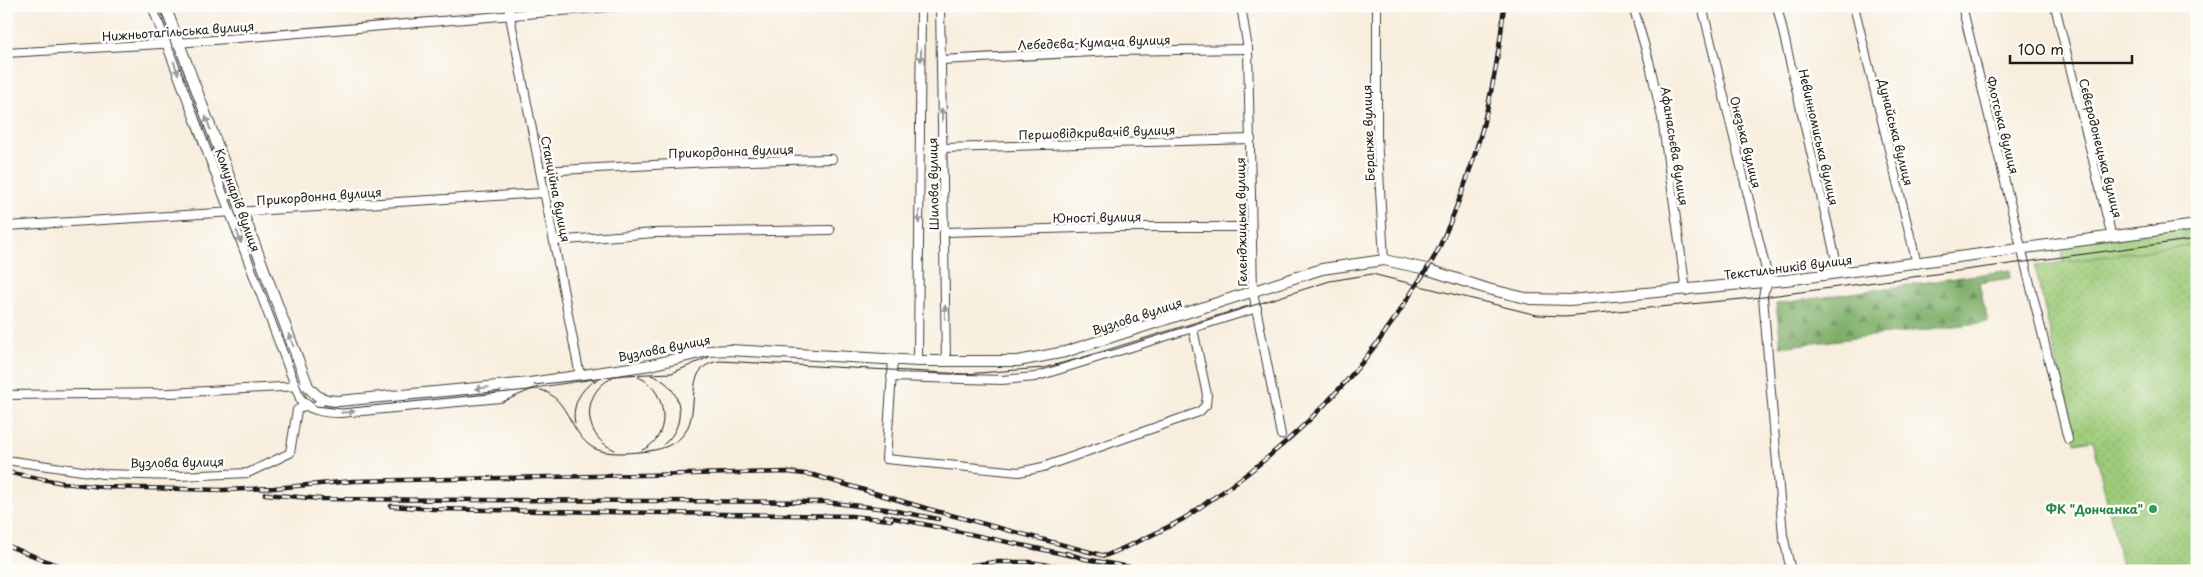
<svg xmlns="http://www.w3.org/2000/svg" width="2203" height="577" font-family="'Playpen Sans',sans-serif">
  <defs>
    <pattern id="forest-firs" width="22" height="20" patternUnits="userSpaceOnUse" patternTransform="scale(1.25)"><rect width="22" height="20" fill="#7dae68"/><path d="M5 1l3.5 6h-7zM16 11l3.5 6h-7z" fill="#668d55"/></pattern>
    <pattern id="park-dots" width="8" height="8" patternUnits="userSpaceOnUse" patternTransform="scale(1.25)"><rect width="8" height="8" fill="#9cca78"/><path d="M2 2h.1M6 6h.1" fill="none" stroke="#86ad67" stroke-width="1.8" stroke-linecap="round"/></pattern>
  </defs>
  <rect width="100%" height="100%" fill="#fdfcf7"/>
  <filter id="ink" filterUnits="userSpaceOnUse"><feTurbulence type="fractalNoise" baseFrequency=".02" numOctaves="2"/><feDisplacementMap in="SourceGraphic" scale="10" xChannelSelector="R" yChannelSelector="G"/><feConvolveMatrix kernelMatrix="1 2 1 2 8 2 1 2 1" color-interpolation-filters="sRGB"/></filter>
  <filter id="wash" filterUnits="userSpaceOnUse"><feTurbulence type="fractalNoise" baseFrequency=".0096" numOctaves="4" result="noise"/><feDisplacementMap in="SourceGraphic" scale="20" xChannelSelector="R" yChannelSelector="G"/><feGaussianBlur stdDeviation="1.12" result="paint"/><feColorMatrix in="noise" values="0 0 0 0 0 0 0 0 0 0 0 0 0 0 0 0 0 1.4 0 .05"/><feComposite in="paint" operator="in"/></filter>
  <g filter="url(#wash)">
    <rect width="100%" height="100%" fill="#f8eede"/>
    <path fill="#9cca78" stroke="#5c734a" d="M2197 224V244L2063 262 2062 243Z"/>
    <path fill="url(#forest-firs)" stroke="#4c6542" d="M2010 270V278L1979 283 1988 322 1781 347 1776 304Z"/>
    <path fill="url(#park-dots)" stroke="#5c734a" d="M2197 244V571H2123L2093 440 2075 443 2035 266Z"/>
  </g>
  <g filter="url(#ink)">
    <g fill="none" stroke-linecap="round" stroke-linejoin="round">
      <defs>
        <g id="minor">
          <path d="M508 6 580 376"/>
          <path d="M940 6 946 361"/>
          <path d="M1241 6 1248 49 1253 292 1281 435"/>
          <path d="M1377 6V136L1384 260"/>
          <path d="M1633 6 1649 61 1662 118 1686 291"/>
          <path d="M1702 6 1769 282 1764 291 1763 297 1783 535 1791 571"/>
          <path d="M1777 6 1839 273"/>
          <path d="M1854 6 1917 264"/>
          <path d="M1962 6 2068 439"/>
          <path d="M2055 6 2112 237"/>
          <path d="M6 53 178 43 620 6"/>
          <path d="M941 60 1112 51 1248 49"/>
          <path d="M943 148 1251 139"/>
          <path d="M542 171 709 162 832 159"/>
          <path d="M6 226 543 193"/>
          <path d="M945 232 1115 227H1250"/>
          <path d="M554 241 654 233 830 230"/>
          <path d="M893 360 886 459 1019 472 1043 467 1199 412 1206 405 1207 395 1193 329"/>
          <path d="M918 361 921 6"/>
          <path d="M891 377 1002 380 1035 377 1257 308"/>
          <path d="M6 395 170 393 301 386"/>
          <path d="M6 460 103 474 179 476 248 473 290 453 297 410 306 405 316 406 323 400"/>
        </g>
        <g id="tertiary">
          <path d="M153 6 302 401C312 411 328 412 341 412L500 397 528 385"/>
          <path d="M165 6 308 386C317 398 324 401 339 401L530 383 650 365 708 351 730 350 918 361H1018L1065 352 1322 269 1384 260 1426 269 1488 289 1530 299 1570 300 1786 280 2197 225"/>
        </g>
      </defs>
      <use href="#minor" stroke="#3d3c39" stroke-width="10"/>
      <use href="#tertiary" stroke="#3d3c39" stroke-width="12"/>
      <use href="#minor" stroke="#fff" stroke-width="8"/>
      <use href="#tertiary" stroke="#fff" stroke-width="10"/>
      <g stroke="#1c1c1c" stroke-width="1">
        <path d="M157 6 304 396 316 406 342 409 538 389C572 397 569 442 601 451 613 454 627 453 639 452 729 446 665 368 720 361L965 374 1043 368 1116 349 1330 281 1372 274 1537 315 1566 316 1763 297 2197 239"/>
        <path d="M651 375C683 385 689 424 664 444"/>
        <path d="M638 377C667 388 674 437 642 450"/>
        <path d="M612 378C580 393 583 438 615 450"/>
        <path d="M534 385 625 375 672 373 709 357"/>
        <path d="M575 423C571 406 581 387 597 380"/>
      </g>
      <defs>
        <g id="rail">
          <path d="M6 472 63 483 103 487 222 490 274 488 353 481 788 472 813 475 932 510 1105 556C1131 545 1158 533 1183 519 1196 511 1208 501 1221 493 1296 440 1362 373 1410 295 1419 280 1431 265 1438 250 1475 171 1496 93 1504 6"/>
          <path d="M265 494 321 499 825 502 886 509 938 519"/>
          <path d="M391 506 434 509 851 516 891 520"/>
          <path d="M885 516 1073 556"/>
          <path d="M6 545 72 571"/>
          <path d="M1066 553 1085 559 1152 571"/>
          <path d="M972 565 995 562H1029L1089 571"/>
        </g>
      </defs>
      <use href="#rail" stroke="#1c1c1c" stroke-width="4.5"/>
      <use href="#rail" stroke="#fdfcf7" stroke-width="2.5" stroke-dasharray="8" stroke-linecap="butt"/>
    </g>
    <defs><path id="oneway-solid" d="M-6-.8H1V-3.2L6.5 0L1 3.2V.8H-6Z" transform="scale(1.25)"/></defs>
    <g fill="#999">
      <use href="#oneway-solid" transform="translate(921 55) rotate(91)"/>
      <use href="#oneway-solid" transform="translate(176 68) rotate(70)"/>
      <use href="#oneway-solid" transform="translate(942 115) rotate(-91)"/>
      <use href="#oneway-solid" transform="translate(208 123) rotate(-110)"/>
      <use href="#oneway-solid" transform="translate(919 217) rotate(91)"/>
      <use href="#oneway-solid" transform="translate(239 237) rotate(69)"/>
      <use href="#oneway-solid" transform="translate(945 312) rotate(-90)"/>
      <use href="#oneway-solid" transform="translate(291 340) rotate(-111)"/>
      <use href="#oneway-solid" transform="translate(482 388) rotate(175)"/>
      <use href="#oneway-solid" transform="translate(348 412) rotate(-5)"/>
    </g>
  </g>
  <circle fill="#2e9e5b" stroke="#fdfcf7" stroke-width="2" cx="2153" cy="509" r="5"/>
  <g text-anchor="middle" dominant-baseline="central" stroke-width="5" stroke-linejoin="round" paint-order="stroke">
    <g font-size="12" fill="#1c1c1c" stroke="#fdfcf7">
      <text transform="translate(178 31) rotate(-4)">Нижньотагільська вулиця</text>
      <text transform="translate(1094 42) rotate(-2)">Лебедєва-Кумача вулиця</text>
      <text transform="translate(2003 125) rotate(76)">Флотська вулиця</text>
      <text transform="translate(1097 132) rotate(-2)">Першовідкривачів вулиця</text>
      <text transform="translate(1896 132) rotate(76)">Дунайська вулиця</text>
      <text transform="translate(1368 133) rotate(-92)">Беранже вулиця</text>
      <text transform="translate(1819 137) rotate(77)">Невинномиська вулиця</text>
      <text transform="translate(1746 142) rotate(76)">Онезька вулиця</text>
      <text transform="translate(1675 146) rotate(81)">Афанасьєва вулиця</text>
      <text transform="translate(2101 148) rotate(76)">Сєвєродонецька вулиця</text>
      <text transform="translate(731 151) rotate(-2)">Прикордонна вулиця</text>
      <text transform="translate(933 184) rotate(-91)">Шилова вулиця</text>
      <text transform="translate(556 189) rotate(79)">Станційна вулиця</text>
      <text transform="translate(319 196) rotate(-4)">Прикордонна вулиця</text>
      <text transform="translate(238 200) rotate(70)">Комунарів вулиця</text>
      <text transform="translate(1097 217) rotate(-1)">Юності вулиця</text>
      <text transform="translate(1241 222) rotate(-91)">Геленджицька вулиця</text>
      <text transform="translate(1788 267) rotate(-7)">Текстильників вулиця</text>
      <text transform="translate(1137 316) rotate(-18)">Вузлова вулиця</text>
      <text transform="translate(664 348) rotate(-11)">Вузлова вулиця</text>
      <text transform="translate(177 462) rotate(-1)">Вузлова вулиця</text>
    </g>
    <g font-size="12" font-weight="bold" fill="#27864d" stroke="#fdfcf7" text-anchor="end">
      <text x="2143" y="509">ФК "Дончанка"</text>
    </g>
  </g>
  <rect width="2203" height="577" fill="none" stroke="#fdfcf7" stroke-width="25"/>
  <path d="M2010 55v8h122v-8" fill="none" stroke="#1c1c1c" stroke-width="2.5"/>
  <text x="2018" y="55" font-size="15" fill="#1c1c1c" stroke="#fdfcf7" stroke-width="4" paint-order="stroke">100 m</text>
</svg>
